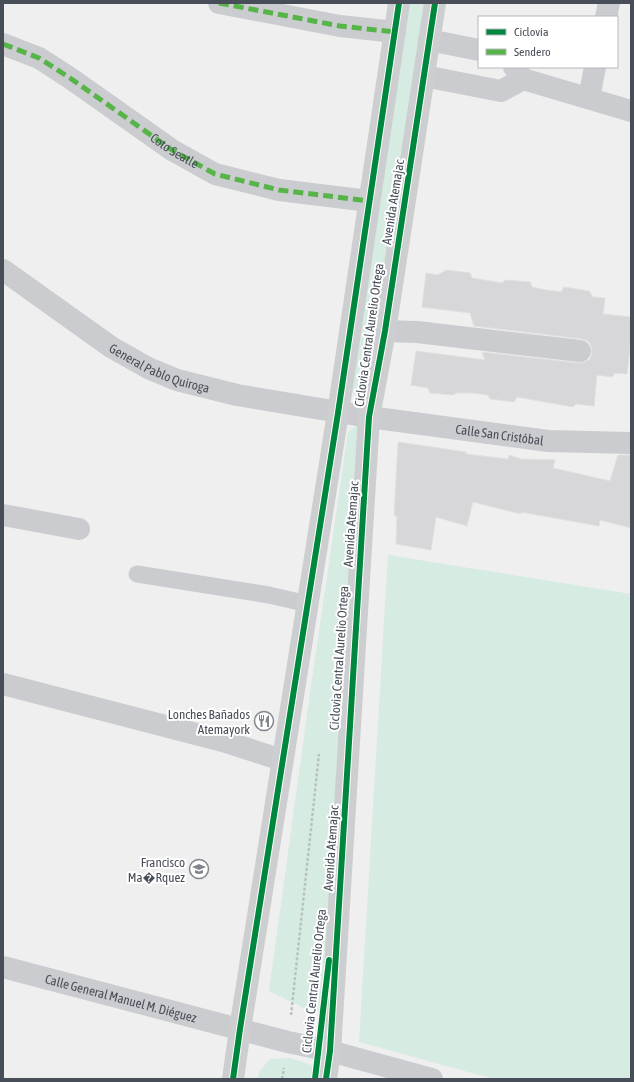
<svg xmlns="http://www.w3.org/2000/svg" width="634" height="1082" font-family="'Asap Condensed',sans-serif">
  <rect width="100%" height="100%" fill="#efefef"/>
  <g fill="#d6ebe2">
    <path d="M408 3H432L361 402 350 390Z"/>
    <path d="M360 423 329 1005 318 1012 304 1008 269 991 310 693 348 432Z"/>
    <path d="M388 555 631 594V1079H494L359 1042Z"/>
    <path d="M290 1058 320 1068 318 1079H257L259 1072 270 1059Z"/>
  </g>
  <g fill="#d7d7d9" stroke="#e0e0e1">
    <path d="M446 270 470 273 472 278 502 283 505 280 530 282 532 287 546 290 561 292 564 287 589 291 593 297 605 298 603 314 631 317V339L627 374 615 373 612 377 597 375 594 406 576 404 573 407 517 397 514 402 490 399 488 395 472 393H456L454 395 430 393 428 388 411 385 416 351 485 360 482 352 579 363 585 362 590 359 592 353 591 346 588 341 582 339 474 326 470 313 422 307 426 273 438 275Z"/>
    <path d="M398 442 466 452V454L508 459 509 455 521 459 555 460 553 468 610 481 618 455H631V528L600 520 599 526 521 512V514L473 502 467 526 436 517 431 550 396 544 397 516H394Z"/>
  </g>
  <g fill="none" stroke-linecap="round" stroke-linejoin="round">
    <g stroke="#b9c2c1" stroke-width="2.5" stroke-dasharray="3 2" stroke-linecap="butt">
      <path d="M291 1015 319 754"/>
      <path d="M282 1079 284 1068"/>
    </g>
    <path stroke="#cbcccf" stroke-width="17" d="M137 574 269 595 308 604"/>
    <g stroke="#cbcccf" stroke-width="22">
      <path d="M219 3 340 26 395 32"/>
      <path d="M606 17 609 3"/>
      <path d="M429 40 479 50"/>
      <path id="s1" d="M3 44 39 58 70 78 172 150 215 174 279 190 369 201"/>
      <path d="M514 67 523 79 631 111"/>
      <path d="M424 76 501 91 523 79"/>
      <path d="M589 98 595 67"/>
      <path id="s2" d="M3 270 111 347 148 368 177 380 237 395 369 417 548 441 631 443"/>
      <path d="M385 331 417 332 580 351"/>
      <path d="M3 515 79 529"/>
      <path d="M3 684 223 741 282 760"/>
      <path id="s3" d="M3 967 288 1042 330 1051 432 1079"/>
    </g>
    <g stroke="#ccced0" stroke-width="22">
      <path d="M233 1079 240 1029 338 413 399 3"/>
      <path d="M326 1079 330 1051 369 417 385 331 435 3"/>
    </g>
    <g stroke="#57b448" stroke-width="5" stroke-dasharray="10 5" stroke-linecap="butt">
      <path d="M219 3 340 26 395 32"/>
      <path d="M3 44 39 58 70 78 172 150 215 174 279 190 369 201"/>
    </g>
    <defs>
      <g id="cycleway">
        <path d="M233 1079 240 1029 338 413 399 3"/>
        <path d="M315 1079 329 960"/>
        <path d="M326 1079 330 1051 369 417 385 331 435 3"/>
      </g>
    </defs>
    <use href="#cycleway" stroke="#fff" stroke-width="8"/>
    <use href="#cycleway" stroke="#00873e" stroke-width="6"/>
  </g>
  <defs>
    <symbol id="restaurant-ring" viewBox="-11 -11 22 22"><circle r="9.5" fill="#fff" stroke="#82868d" stroke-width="1.5"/><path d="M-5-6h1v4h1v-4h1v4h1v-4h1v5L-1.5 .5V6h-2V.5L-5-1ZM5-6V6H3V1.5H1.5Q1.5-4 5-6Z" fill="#82868d"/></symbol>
    <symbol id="school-ring" viewBox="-11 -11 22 22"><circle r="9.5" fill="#fff" stroke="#82868d" stroke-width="1.5"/><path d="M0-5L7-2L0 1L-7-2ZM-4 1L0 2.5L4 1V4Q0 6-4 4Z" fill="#82868d"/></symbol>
  </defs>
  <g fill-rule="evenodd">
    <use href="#restaurant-ring" x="253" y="710" width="22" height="22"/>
    <use href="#school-ring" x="188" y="858" width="22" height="22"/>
  </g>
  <g text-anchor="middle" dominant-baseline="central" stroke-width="4" stroke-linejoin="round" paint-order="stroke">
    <g font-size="13" fill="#484e58" stroke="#fff">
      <text stroke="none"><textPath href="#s1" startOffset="203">Coto Seatle</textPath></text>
      <text transform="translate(393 202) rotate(-81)">Avenida Atemajac</text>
      <text transform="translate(369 335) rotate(-82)">Ciclovia Central Aurelio Ortega</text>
      <text stroke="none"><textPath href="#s2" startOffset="186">General Pablo Quiroga</textPath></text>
      <text stroke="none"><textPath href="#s2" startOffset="534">Calle San Cristóbal</textPath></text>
      <text transform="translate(351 524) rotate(-86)">Avenida Atemajac</text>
      <text transform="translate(339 658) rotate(-86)">Ciclovia Central Aurelio Ortega</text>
      <text transform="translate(331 848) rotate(-86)">Avenida Atemajac</text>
      <text transform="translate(314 981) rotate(-84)">Ciclovia Central Aurelio Ortega</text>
      <text stroke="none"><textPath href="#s3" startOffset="122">Calle General Manuel M. Diéguez</textPath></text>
    </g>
    <g font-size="13" fill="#484e58" stroke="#fff" text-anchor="end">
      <text x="250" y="714">Lonches Bañados<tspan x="250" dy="15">Atemayork</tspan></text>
      <text x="185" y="862">Francisco<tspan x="185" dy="15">Ma�Rquez</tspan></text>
    </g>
  </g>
  <rect width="634" height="1082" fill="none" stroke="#484e58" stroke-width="8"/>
  <rect x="478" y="16" width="140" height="52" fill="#ffffff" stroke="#b6b8bc"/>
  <rect x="486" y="29" width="20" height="6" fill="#00873e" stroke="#b6b8bc"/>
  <text x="514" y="36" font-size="12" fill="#484e58">Ciclovía</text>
  <rect x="486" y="49" width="20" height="6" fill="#57b448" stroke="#b6b8bc"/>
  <text x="514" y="56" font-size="12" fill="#484e58">Sendero</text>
</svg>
